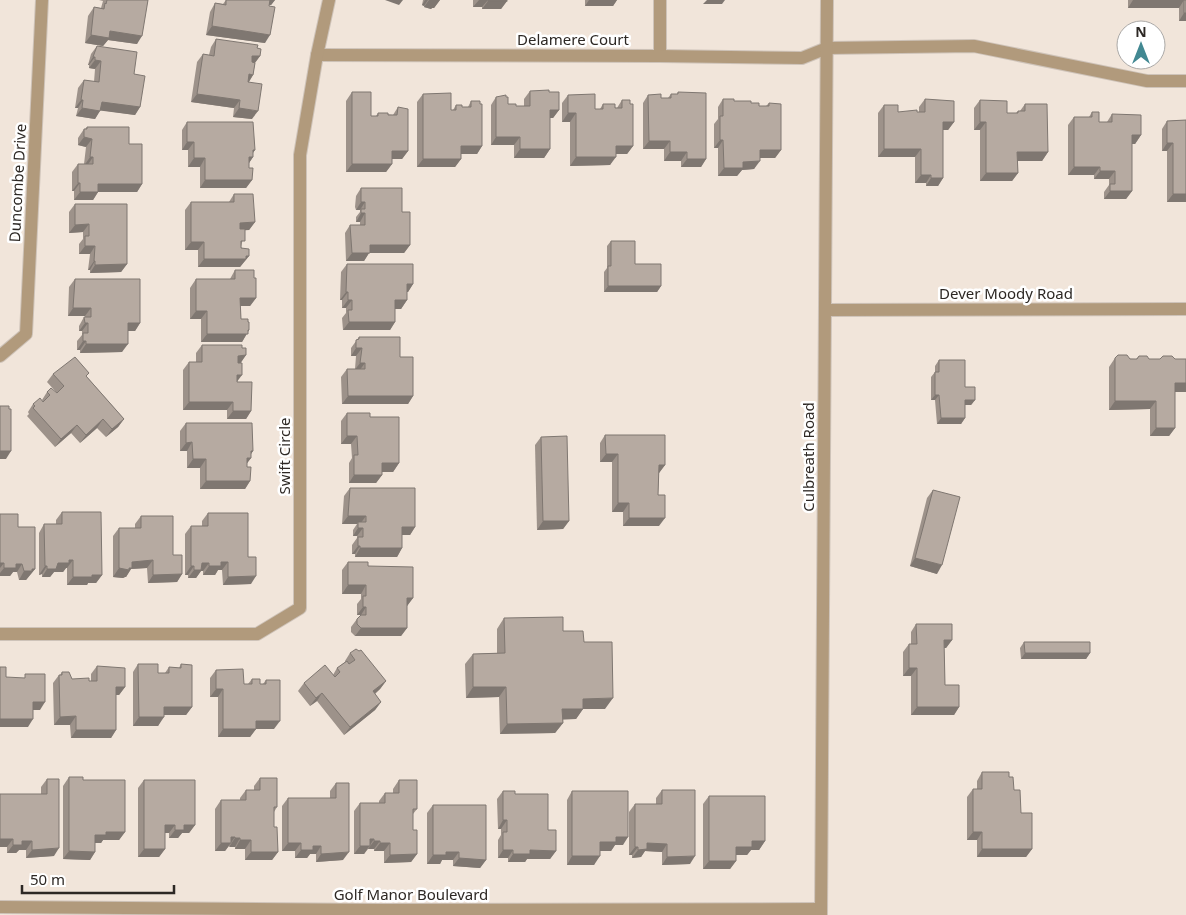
<svg xmlns="http://www.w3.org/2000/svg" width="1186" height="915" font-family="'Noto Sans',sans-serif">
  <rect width="100%" height="100%" fill="#f1e5da"/>
  <g fill="none" stroke-linecap="round" stroke-linejoin="round">
    <defs>
      <g id="minor">
        <path d="M660 0V56"/>
        <path d="M317 55 660 56 802 58 827 48 974 46 1147 81H1186"/>
        <path d="M825 310 1186 309"/>
        <path d="M0 356 26 334 42 0"/>
        <path d="M0 634H257L300 608V155L317 55 329 0"/>
        <path d="M0 907 379 910 821 909"/>
        <path d="M821 915 827 0"/>
      </g>
    </defs>
    <use href="#minor" stroke="#cec3b9" stroke-width="14"/>
    <use href="#minor" stroke="#b19a7c" stroke-width="12"/>
  </g>
  <g fill="#9d928a">
    <path d="M99 0H148L137 44 108 40 103 46 85 43 88 16 94 7 101 8 103 1Z"/>
    <path d="M226 0H275L271 5H269L265 43 206 35 210 12 215 3 223 4Z"/>
    <path d="M423 0H440L434 8H432L431 9 424 7V6L422 5Z"/>
    <path d="M473 0H507V1L501 9H482V7H473Z"/>
    <path d="M585 0H617L613 6H585Z"/>
    <path d="M1128 0H1186V21H1179V8H1128Z"/>
    <path d="M216 39 257 48 260 56 255 63 253 75 249 82 252 119 233 117 234 108 191 102 197 62 203 54 209 55 211 47Z"/>
    <path d="M97 46 134 74 140 107 135 115 100 110 95 119 76 116 78 108H75L78 88 84 80 94 82 95 69 89 68V65H88L91 54Z"/>
    <path d="M530 91 549 92 559 110 553 118H550V149L544 158H514V145H491V105L496 97H506L508 104 516 106H524V99Z"/>
    <path d="M352 92 371 116H376L378 113 393 115 398 107 408 151 402 159H392V164L386 172H346V101Z"/>
    <path d="M678 92 706 159 701 167H681V161H664V149H643V103L648 95 661 98H668L671 94H677Z"/>
    <path d="M423 94 451 110H453L456 105 462 107H468L471 101 482 146 477 154H461V159L455 167H417V102Z"/>
    <path d="M568 95 595 109H600L603 104 617 108 622 100 633 146 627 154H616L610 165 570 166V122H562V103Z"/>
    <path d="M723 99 734 101 751 103 759 106H766L769 103 781 150 775 158H760L754 169 742 170 737 176H718V148H714V124L718 119V107Z"/>
    <path d="M925 99 954 122 948 130H943V178L938 186H926V183H915V157H878V113L884 105 898 112H919V107Z"/>
    <path d="M980 100 1007 113H1016L1018 111H1020L1025 104 1048 152 1042 161H1018V173L1012 181H980V130H974V108Z"/>
    <path d="M1092 112 1099 122H1107L1112 114 1141 135 1135 144H1132V191L1126 199H1104V192L1109 185V179H1094V175H1068V125L1074 117H1089Z"/>
    <path d="M1186 120V202H1167V151H1162V129L1167 121Z"/>
    <path d="M187 122 255 150 253 153V157L249 163V168L252 180 246 188H200V167H188V150H182V130Z"/>
    <path d="M87 127 129 144 142 184 137 192H98L93 200H74V191H72V172L78 164H84L86 147 78 145V138L84 129H85Z"/>
    <path d="M361 188 402 212 410 245 404 253H369L364 261H346L345 233 350 225H360V222H356V217L360 212V210H356L355 207 356 196Z"/>
    <path d="M234 194 255 222 249 230H245L241 247 249 256 240 267H198V250H185V210L191 202H229Z"/>
    <path d="M75 204 127 264 121 272 90 273V270H88L90 254H79V244L83 239V232L69 233V212Z"/>
    <path d="M611 241 635 264 661 286 657 292H604V272L607 268V246Z"/>
    <path d="M347 264 413 284 408 292H407V300L401 309H395V322L390 330H343L342 318 346 313V308H342V300H340L341 272Z"/>
    <path d="M235 270 254 278 256 298 250 306H240L241 319 248 322 249 330 242 342H201V319H190V288L196 279H230Z"/>
    <path d="M75 279 140 323 135 331H128L122 352 80 353V350H77V341L82 335V331H79V326L84 317H85V316H68L69 287Z"/>
    <path d="M359 337 400 357 413 396 408 404H342L341 377 347 369H355L356 356H351V348Z"/>
    <path d="M202 345 242 348 246 355 240 363 237 381 251 411 246 419H227V410H183V370L189 362H196V353Z"/>
    <path d="M1139 356 1149 359 1186 392H1175V428L1169 436H1150V409L1109 410V367L1115 358 1136 359Z"/>
    <path d="M939 360 975 400 971 405H965V418L961 424H937L935 400H931V377L935 372V366Z"/>
    <path d="M53 374 87 377 124 419 118 427 106 437 97 428 80 443 71 433 55 447 27 416 29 414 28 412 33 404 43 402 42 400 47 392 57 393 47 382Z"/>
    <path d="M347 413 370 417 399 463 393 472H382V475L376 483H349V463L352 458 351 444H341V421Z"/>
    <path d="M186 423 253 451 251 454V458L247 463V467L250 481 245 489H200V468H187V451H180V431Z"/>
    <path d="M605 435 665 465 659 473 658 495 659 526H623V512H612V462H600V443Z"/>
    <path d="M541 437 569 521 563 529 537 530 535 445Z"/>
    <path d="M350 488 415 527 410 535H402V548L397 557H355V554H352V545L357 538V536H353V530L357 524H342L344 496Z"/>
    <path d="M933 490 937 574 910 566 927 498Z"/>
    <path d="M62 512 102 575 96 583H88L87 585H67V568H66L63 572H54L50 577H42V574L39 575V533L44 524H56V520Z"/>
    <path d="M208 513 248 557 251 584 223 585 222 570H218L215 575H203V571H201L196 578H188V575H185V534L191 526H202V521Z"/>
    <path d="M0 514 18 527 35 569 26 580H19L17 572H13L10 576H0Z"/>
    <path d="M141 516 173 555 182 574 177 582 148 583 147 568 131 569 126 577H125L123 578 113 577V536L119 528H135V524Z"/>
    <path d="M348 562 368 566 413 598 407 606V628L401 636H355L351 632V627L357 619 361 615H357V604L361 599V594H342V570Z"/>
    <path d="M504 618 563 631 605 709H583L576 719H563V723L555 733 500 734 499 697 466 698 465 664 473 654 497 653V629Z"/>
    <path d="M916 624 952 640 946 648H944L945 685 959 707 954 715H911V676H903V652L909 644H911V632Z"/>
    <path d="M1024 642 1090 653 1086 659H1021L1020 648Z"/>
    <path d="M350 653 386 681 380 689 375 694 381 702 375 710 344 735 317 701 310 706 298 691 304 683 333 675 337 668 345 662V661Z"/>
    <path d="M138 664 158 673H165L169 667 179 668 181 664 192 707 186 715H164L158 726H133V672Z"/>
    <path d="M97 666 125 687 119 695H116V730L111 738H71L70 725H54L53 683 59 675H60L62 672 72 679 91 681V674Z"/>
    <path d="M216 670 244 684H248L252 679 260 684H263L266 680 274 729H256L250 737H218V697H210V678Z"/>
    <path d="M982 772 1009 777 1032 849 1026 857H977V840H967V797L973 789H977V781Z"/>
    <path d="M69 777 83 780 125 832 119 840H103L101 843H95V852L90 860 63 859V786Z"/>
    <path d="M260 778 277 807 274 812V827L278 852 272 860H245V849H235V847L229 846 225 851H215V809L221 800H240V798L246 790H254V786Z"/>
    <path d="M47 779 54 856 26 858V850H19L16 853H7V847H0L41 794V787Z"/>
    <path d="M144 780 195 825 189 833H182L178 838H169V833H165V849L159 857H138V788Z"/>
    <path d="M399 780 417 809 413 814V830L417 854 411 862 384 863V851H374V849H368L364 854H354V811L360 803H379V801L385 793H393V789Z"/>
    <path d="M336 783 343 860 316 862V854H310L307 858H295V851H282V806L288 798H330V791Z"/>
    <path d="M662 790 690 864 662 865V852L645 851 641 857 632 858V855H629V812L635 804H656V798Z"/>
    <path d="M503 791 515 794 548 830 556 851 550 859H527L525 862H508V858H498V840L501 835V829H498L497 799Z"/>
    <path d="M572 791 623 845H615L611 851H600L594 865H567V800Z"/>
    <path d="M709 796 765 841 759 850H751L747 855H736V861L730 869H703V804Z"/>
    <path d="M433 805 486 860 480 868 453 866V860H442L440 864H427V813Z"/>
  </g>
  <g fill="#7f7771">
    <path d="M268 0H275L271 5 265 4Z"/>
    <path d="M385 0H403L399 5Z"/>
    <path d="M425 0H428L424 6 422 5Z"/>
    <path d="M429 0H440L434 8H432L431 9 424 7Z"/>
    <path d="M479 0H488L482 7H473Z"/>
    <path d="M589 0H617L613 6H585Z"/>
    <path d="M707 0H725L722 4H703Z"/>
    <path d="M1133 0H1184L1179 8H1128Z"/>
    <path d="M488 1H507L501 9H482Z"/>
    <path d="M1184 13H1186V21H1179Z"/>
    <path d="M212 26 270 35 265 43 206 35Z"/>
    <path d="M110 31 142 36 137 44 108 40 103 46 85 43 91 35Z"/>
    <path d="M252 56H260L254 64H247Z"/>
    <path d="M93 57H95L89 65H88Z"/>
    <path d="M95 60 101 61 95 69 89 68Z"/>
    <path d="M249 74 253 75 248 83Z"/>
    <path d="M197 94 240 100 234 108 191 102Z"/>
    <path d="M81 100H83L78 108H75Z"/>
    <path d="M102 102 140 107 135 115 96 110Z"/>
    <path d="M82 108 100 111 95 119 76 116Z"/>
    <path d="M239 108 258 111 252 119 233 117Z"/>
    <path d="M550 110H559L553 118H544Z"/>
    <path d="M568 113H576L570 122H562Z"/>
    <path d="M943 122H954L948 130H938Z"/>
    <path d="M980 122H986L980 130H974Z"/>
    <path d="M1132 135H1141L1135 144H1126Z"/>
    <path d="M84 137 92 139 86 147 78 145Z"/>
    <path d="M496 137H520L514 145H491Z"/>
    <path d="M720 140H723L718 148H714Z"/>
    <path d="M649 141H670L664 149H643Z"/>
    <path d="M187 142H194L188 150H182Z"/>
    <path d="M1167 143H1173L1167 151H1162Z"/>
    <path d="M461 146H482L477 154H455Z"/>
    <path d="M616 146H633L627 154H610Z"/>
    <path d="M520 149H550L544 158H514Z"/>
    <path d="M884 149H921L915 157H878Z"/>
    <path d="M253 150H255L249 157H253L247 166H243Z"/>
    <path d="M760 150H781L775 158H754Z"/>
    <path d="M392 151H408L402 159H386Z"/>
    <path d="M670 152H687L681 161H664Z"/>
    <path d="M1017 152H1048L1042 161H1012Z"/>
    <path d="M90 157H93L87 166H84Z"/>
    <path d="M576 157H616L610 165 570 166Z"/>
    <path d="M194 158H205L200 167H188Z"/>
    <path d="M423 159H461L455 167H417Z"/>
    <path d="M687 159H706L701 167H681Z"/>
    <path d="M760 161 754 169 742 170 737 176H718L724 168 743 162Z"/>
    <path d="M352 164H392L386 172H346Z"/>
    <path d="M1074 167H1100L1094 175H1068Z"/>
    <path d="M1100 171H1115L1109 179H1094Z"/>
    <path d="M986 173H1018L1012 181H980Z"/>
    <path d="M921 175H931L926 183H915Z"/>
    <path d="M931 178H943L938 186H926Z"/>
    <path d="M205 180H252L246 188H200Z"/>
    <path d="M78 183H80L74 191H72Z"/>
    <path d="M98 184H142L137 192H93Z"/>
    <path d="M1110 191H1132L1126 199H1104Z"/>
    <path d="M80 192H98L93 200H74Z"/>
    <path d="M1173 194H1186V202H1167Z"/>
    <path d="M361 202H365L360 210H356Z"/>
    <path d="M361 213H365L360 222H356Z"/>
    <path d="M255 222 249 230 234 231 240 223Z"/>
    <path d="M89 224 83 232 69 233 75 225Z"/>
    <path d="M191 242H204L198 250H185Z"/>
    <path d="M370 245H410L404 253H369L364 261H346L352 253Z"/>
    <path d="M85 246H95L90 254H79Z"/>
    <path d="M249 256 240 267H198L204 259Z"/>
    <path d="M94 261H95L90 270H88Z"/>
    <path d="M127 264 121 272 90 273 95 265Z"/>
    <path d="M407 284H413L408 292H401Z"/>
    <path d="M608 286H661L657 292H604Z"/>
    <path d="M346 292H348L342 300H340Z"/>
    <path d="M240 298H256L250 306H234Z"/>
    <path d="M348 300H352L346 308H342Z"/>
    <path d="M395 300H407L401 309H390Z"/>
    <path d="M73 308H91L85 316H68Z"/>
    <path d="M196 311H207L201 319H190Z"/>
    <path d="M349 322H395L390 330H343Z"/>
    <path d="M85 323H88L82 331H79Z"/>
    <path d="M128 323H140L135 331H122Z"/>
    <path d="M248 330H249L242 342H201L207 334Z"/>
    <path d="M83 341H86L80 350H77Z"/>
    <path d="M86 344H128L122 352 80 353Z"/>
    <path d="M356 348H362L356 356H351Z"/>
    <path d="M246 355 240 364 233 365 238 356Z"/>
    <path d="M360 363H365L359 371H354Z"/>
    <path d="M237 375H242L236 383Z"/>
    <path d="M1175 383H1186V392H1169Z"/>
    <path d="M935 395H939L935 400H931Z"/>
    <path d="M348 396H413L408 404H342Z"/>
    <path d="M965 400H975L971 405H961Z"/>
    <path d="M1115 401H1156L1150 409 1109 410Z"/>
    <path d="M189 402H233L227 410H183Z"/>
    <path d="M233 411H251L246 419H227Z"/>
    <path d="M941 418H965L961 424H937Z"/>
    <path d="M103 419 97 428 80 443 86 435Z"/>
    <path d="M124 419 118 427 106 437 112 429Z"/>
    <path d="M77 425 71 433 55 447 61 439Z"/>
    <path d="M1156 428H1175L1169 436H1150Z"/>
    <path d="M347 436H357L351 444H341Z"/>
    <path d="M192 442 187 451H180L186 443Z"/>
    <path d="M0 451H11L6 459H0Z"/>
    <path d="M251 451H253L248 458H251L245 466H242Z"/>
    <path d="M606 454H618L612 462H600Z"/>
    <path d="M193 459H206L200 468H187Z"/>
    <path d="M382 463H399L393 472H376Z"/>
    <path d="M659 465H665L659 473H654Z"/>
    <path d="M354 475H382L376 483H349Z"/>
    <path d="M206 481H250L245 489H200Z"/>
    <path d="M618 503H629L623 512H612Z"/>
    <path d="M348 516H366L360 524 358 522 357 524H342Z"/>
    <path d="M629 518H665L659 526H623Z"/>
    <path d="M543 521H569L563 529 537 530Z"/>
    <path d="M402 527H415L410 535H396Z"/>
    <path d="M358 528H363L357 536H353Z"/>
    <path d="M358 546H360L355 554H352Z"/>
    <path d="M360 548H402L397 557H355Z"/>
    <path d="M915 558 942 565 937 574 910 566Z"/>
    <path d="M69 560H73L67 568H66L63 572H54L50 577H42L47 569 58 563Z"/>
    <path d="M153 560 147 568 131 569 126 577H125L123 578 113 577 119 568 132 562Z"/>
    <path d="M221 562H228L222 570H218L215 575H203L209 566Z"/>
    <path d="M0 563H4L0 568Z"/>
    <path d="M202 563H209L203 571H201L196 578H188L194 570Z"/>
    <path d="M16 564H22L17 572H13L10 576H0V573L4 568Z"/>
    <path d="M45 566H47L42 574 39 575Z"/>
    <path d="M191 566H194L188 575H185Z"/>
    <path d="M32 569H35L26 580H19L24 571Z"/>
    <path d="M182 574 177 582 148 583 153 575Z"/>
    <path d="M92 575H102L96 583H88L87 585H67L73 577Z"/>
    <path d="M256 576 251 584 223 585 228 577Z"/>
    <path d="M348 585H366L361 594H342Z"/>
    <path d="M407 598H413L407 606Z"/>
    <path d="M363 607H366L361 615H357Z"/>
    <path d="M361 628H407L401 636H355Z"/>
    <path d="M944 640H952L946 648H939Z"/>
    <path d="M1025 653H1090L1086 659H1021Z"/>
    <path d="M909 668H917L911 676H903Z"/>
    <path d="M386 681 380 689 367 700 373 691Z"/>
    <path d="M116 687H125L119 695H110Z"/>
    <path d="M473 687H506L499 697 466 698Z"/>
    <path d="M216 689H223L218 697H210Z"/>
    <path d="M322 693 317 701 310 706 316 698Z"/>
    <path d="M613 698 605 709H583L576 719 555 720 562 709 583 699Z"/>
    <path d="M33 702H45L40 710H28Z"/>
    <path d="M381 702 375 710 344 735 350 727Z"/>
    <path d="M164 707H192L186 715H158Z"/>
    <path d="M917 707H959L954 715H911Z"/>
    <path d="M76 716 70 725H54L60 717Z"/>
    <path d="M139 717H164L158 726H133Z"/>
    <path d="M0 719H33L28 727H0Z"/>
    <path d="M256 721H280L274 729H250Z"/>
    <path d="M563 723 555 733 500 734 507 724Z"/>
    <path d="M223 729H256L250 737H218Z"/>
    <path d="M76 730H116L111 738H71Z"/>
    <path d="M503 820H507L501 829H498Z"/>
    <path d="M165 825H175L169 833H159Z"/>
    <path d="M184 825H195L189 833H182L178 838H169L175 830Z"/>
    <path d="M106 832H125L119 840H103L101 843H90L95 835Z"/>
    <path d="M973 832H982L977 840H967Z"/>
    <path d="M231 837H235L225 851H215L221 843Z"/>
    <path d="M616 837H628L623 845H615L611 851H594L600 842Z"/>
    <path d="M235 838H240L235 847H229Z"/>
    <path d="M0 839H13L7 847H0Z"/>
    <path d="M370 839H374L364 854H354L360 846Z"/>
    <path d="M240 840H251L245 849H235Z"/>
    <path d="M22 841H32L26 850H19L16 853H7L13 845Z"/>
    <path d="M374 841H380L374 849H368Z"/>
    <path d="M752 841H765L759 850H751L747 855H730L736 847Z"/>
    <path d="M288 843H301L295 851H282Z"/>
    <path d="M380 843H390L384 851H374Z"/>
    <path d="M647 843 667 844 662 852 645 851 641 857 632 858 638 850Z"/>
    <path d="M313 846H321L316 854H310L307 858H295L301 850Z"/>
    <path d="M635 847H638L632 855H629Z"/>
    <path d="M59 848 54 856 26 858 32 850Z"/>
    <path d="M144 849H165L159 857H138Z"/>
    <path d="M982 849H1032L1026 857H977Z"/>
    <path d="M503 850H513L508 858H498Z"/>
    <path d="M530 850 556 851 550 859H527L525 862H508L513 854Z"/>
    <path d="M69 851 95 852 90 860 63 859Z"/>
    <path d="M251 852H278L272 860H245Z"/>
    <path d="M349 852 343 860 316 862 321 854Z"/>
    <path d="M446 852H459L453 860H442L440 864H427L433 855Z"/>
    <path d="M417 854 411 862 384 863 390 855Z"/>
    <path d="M572 856H600L594 865H567Z"/>
    <path d="M695 856 690 864 662 865 667 857Z"/>
    <path d="M459 858 486 860 480 868 453 866Z"/>
    <path d="M709 861H736L730 869H703Z"/>
  </g>
  <g fill="#b6aaa1" stroke="#7f7771">
    <path d="M107 0H148L142 36 110 31 109 38 91 35 94 7 104 9 105 3 106 4Z"/>
    <path d="M226 0H270L269 6 275 7 270 35 212 26 215 3 226 5Z"/>
    <rect x="488" y="0" width="19" height="1"/>
    <rect x="1184" y="0" width="2" height="13"/>
    <path d="M216 39 258 45 257 48 261 49 260 56H252V62L255 63 253 75 249 74 248 82 262 84 258 111 239 108 240 100 197 94 203 54 214 56Z"/>
    <path d="M97 46 137 52 134 74 145 76 140 107 102 102 100 111 82 108 83 100H81L84 80 99 82 101 61 95 60V57H93Z"/>
    <path d="M549 90V92H559V110H550V149H520V137H496V97L506 95V97H508V104H516V106H530V91Z"/>
    <path d="M352 92H371V116H378V113H388V115H397L398 107 408 109V151H392V164H352Z"/>
    <path d="M678 92 706 93V159H687V152H670V141H649L648 95 661 94V98H671V94H678Z"/>
    <path d="M451 93V110H456V105H462V107H471V101H480V104H482V146H461V159H423V94Z"/>
    <path d="M595 94V109H603V104H615V108H622V100H630V104H633V146H616V157H576V113H568V95Z"/>
    <path d="M723 99H734V101H751V103H759V106H769V103L781 104V150H760V161L743 162V168H724L723 140H720V116H723Z"/>
    <path d="M925 99 954 101V122H943V178H931V175H921V149H884V105H898V112L917 110V112H925Z"/>
    <path d="M980 100 1007 101V113H1018V111H1025V104H1047L1048 152H1017L1018 173H986V122H980Z"/>
    <path d="M1092 112H1099V122H1112V114L1141 115V135H1132V191H1110V184H1115V171H1100V167H1074V117H1092Z"/>
    <path d="M1186 120V194H1173V143H1167V121Z"/>
    <path d="M187 122H253L255 150H253V157H249V168H253L252 180H205V158H194V142H187Z"/>
    <path d="M87 127H129V144H142V184H98V192H80V183H78V164H93V157H90L92 139 84 137V129H87Z"/>
    <path d="M361 188H402V212H410V245H370V253H352L350 225H365V213H361V209H365V202H361Z"/>
    <path d="M234 194H253L255 222 240 223V229H245V241H241V248L249 249V256H246V259H204V242H191V202H234Z"/>
    <path d="M75 204H127V264L95 265V261H94L95 246H85V236H89V224L75 225Z"/>
    <path d="M611 241H635V264H661V286H608V266H611Z"/>
    <path d="M347 264H413V284H407V300H395V322H349L348 310H352V300H348V292H346Z"/>
    <path d="M235 270H254V278H256V298H240L241 319H248V322H249V330H248V334H207V311H196V279H235Z"/>
    <path d="M75 279H140V323H128V344H86V341H83V333H88V323H85L84 317H91V308H73Z"/>
    <path d="M359 337H400V357H413V396H348L347 369H365V363H360L362 348H356V340L359 339Z"/>
    <path d="M202 345H242V348H246V355L238 356V363H242V375H237V382H252L251 411H233V402H189V362H202Z"/>
    <path d="M1118 355H1127L1130 359H1137L1139 356H1147L1149 359H1160L1163 356H1172L1175 359H1186V383H1175V428H1156V401H1115V358Z"/>
    <path d="M75 357 89 373 86 376 124 419 112 429 103 419 86 435 77 425 61 439 33 408 35 406 33 404 40 398 43 402 50 395 47 392 51 388 57 393 64 386 53 374Z"/>
    <path d="M939 360H965V387H975V400H965V418H941L939 395H935V372H939Z"/>
    <path d="M0 406H9V409H11V451H0Z"/>
    <path d="M347 413H370V417H399V463H382V475H354V455H358L357 436H347Z"/>
    <path d="M186 423H252L253 451H251V458H247V467H251L250 481H206V459H193L192 442 186 443Z"/>
    <path d="M605 435H665V465H659L658 495H665V518H629V503H618V454H606Z"/>
    <path d="M567 436 569 521H543L541 437Z"/>
    <path d="M350 488H415V527H402V548H360V546H358V537H363V528H358V522H366V516H348Z"/>
    <path d="M933 490 960 497 942 565 915 558Z"/>
    <path d="M62 512H101L102 575H92V577H73V560H69V563H58L56 569H47V566H45L44 524H62Z"/>
    <path d="M208 513H248V557H256V576L228 577V562H221V566H209V563H202L201 570H194V566H191V526H208Z"/>
    <path d="M0 514H18V527H35V569H32V571H24L22 564H16V568H4V563H0Z"/>
    <path d="M141 516H173V555H182V574L153 575V560L132 562V568H129V570L119 568V528H141Z"/>
    <path d="M348 562H368V566L413 567V598H407V628H361L357 624V619L361 615H366V607H363V596H366V585H348Z"/>
    <path d="M563 617V631H583L584 642H612L613 698 583 699V709H562L563 723 507 724 506 687H473V654L505 653 504 618Z"/>
    <path d="M916 624H952V640H944L945 685H959V707H917V668H909V644H917Z"/>
    <path d="M1024 642H1090V653H1025Z"/>
    <path d="M356 649 359 651 361 650 386 681 373 691 381 702 350 727 322 693 316 698 304 683 325 665 335 677 340 672 337 668 347 661 349 664 355 660 350 653Z"/>
    <path d="M138 664H158V673H169V667L181 668V664L192 665V707H164V717H139Z"/>
    <path d="M97 666 125 668V687H116V730H76V716L60 717 59 675H62V672H69L72 679 89 678V681H97Z"/>
    <path d="M0 667H6V677L25 678V674H45V702H33V719H0Z"/>
    <path d="M243 669 244 684H252V679H260V684H266V680H280V721H256V729H223V689H216V670Z"/>
    <path d="M982 772H1009V777H1013L1014 790H1020L1021 813H1032V849H982V832H973V789H982Z"/>
    <path d="M69 777H83V780H125V832H106V835H95V852L69 851Z"/>
    <path d="M260 778H277V807H274V827H277L278 852H251V840H240V838H235V837H231V843H221V800H246V790H260Z"/>
    <path d="M47 779H59V848L32 850V841H22V845H13V839H0V794H47Z"/>
    <path d="M144 780H195V825H184V830H175V825H165V849H144Z"/>
    <path d="M399 780H417V809H413V830H417V854L390 855V843H380V841H374V839H370V846H360V803H385V793H399Z"/>
    <path d="M336 783H349V852L321 854V846H313V850H301V843H288V798H336Z"/>
    <path d="M662 790H695V856L667 857V844L647 843V849L638 850V847H635V804H662Z"/>
    <path d="M503 791H515V794H548V830H556V851L530 850V854H513V850H503V832H507V820H503Z"/>
    <path d="M572 791H628V837H616V842H600V856H572Z"/>
    <path d="M709 796H765V841H752V847H736V861H709Z"/>
    <path d="M433 805H486V860L459 858V852H446V855H433Z"/>
  </g>
  <g text-anchor="middle" dominant-baseline="central" stroke-width="5" stroke-linejoin="round" paint-order="stroke">
    <g font-size="15" fill="#2d2824" stroke="#fff">
      <text x="573" y="39">Delamere Court</text>
      <text transform="translate(17 183) rotate(-87)">Duncombe Drive</text>
      <text x="1006" y="293">Dever Moody Road</text>
      <text transform="translate(284 456) rotate(-90)">Swift Circle</text>
      <text transform="translate(808 457) rotate(-90)">Culbreath Road</text>
      <text x="411" y="894">Golf Manor Boulevard</text>
    </g>
  </g>
  <g transform="translate(1141 45)"><circle r="24" fill="#ffffff" stroke="#aba9a7"/>
  <path d="M0-4L9 19L0 12L-9 19Z" fill="#428892"/>
  <text y="-8" font-size="14" font-weight="bold" text-anchor="middle" fill="#2d2824">N</text>
  </g>
  <path d="M22 885v8h152v-8" fill="none" stroke="#2d2824" stroke-width="2.5"/>
  <text x="30" y="885" font-size="15" fill="#2d2824" stroke="#ffffff" stroke-width="4" paint-order="stroke">50 m</text>
</svg>
